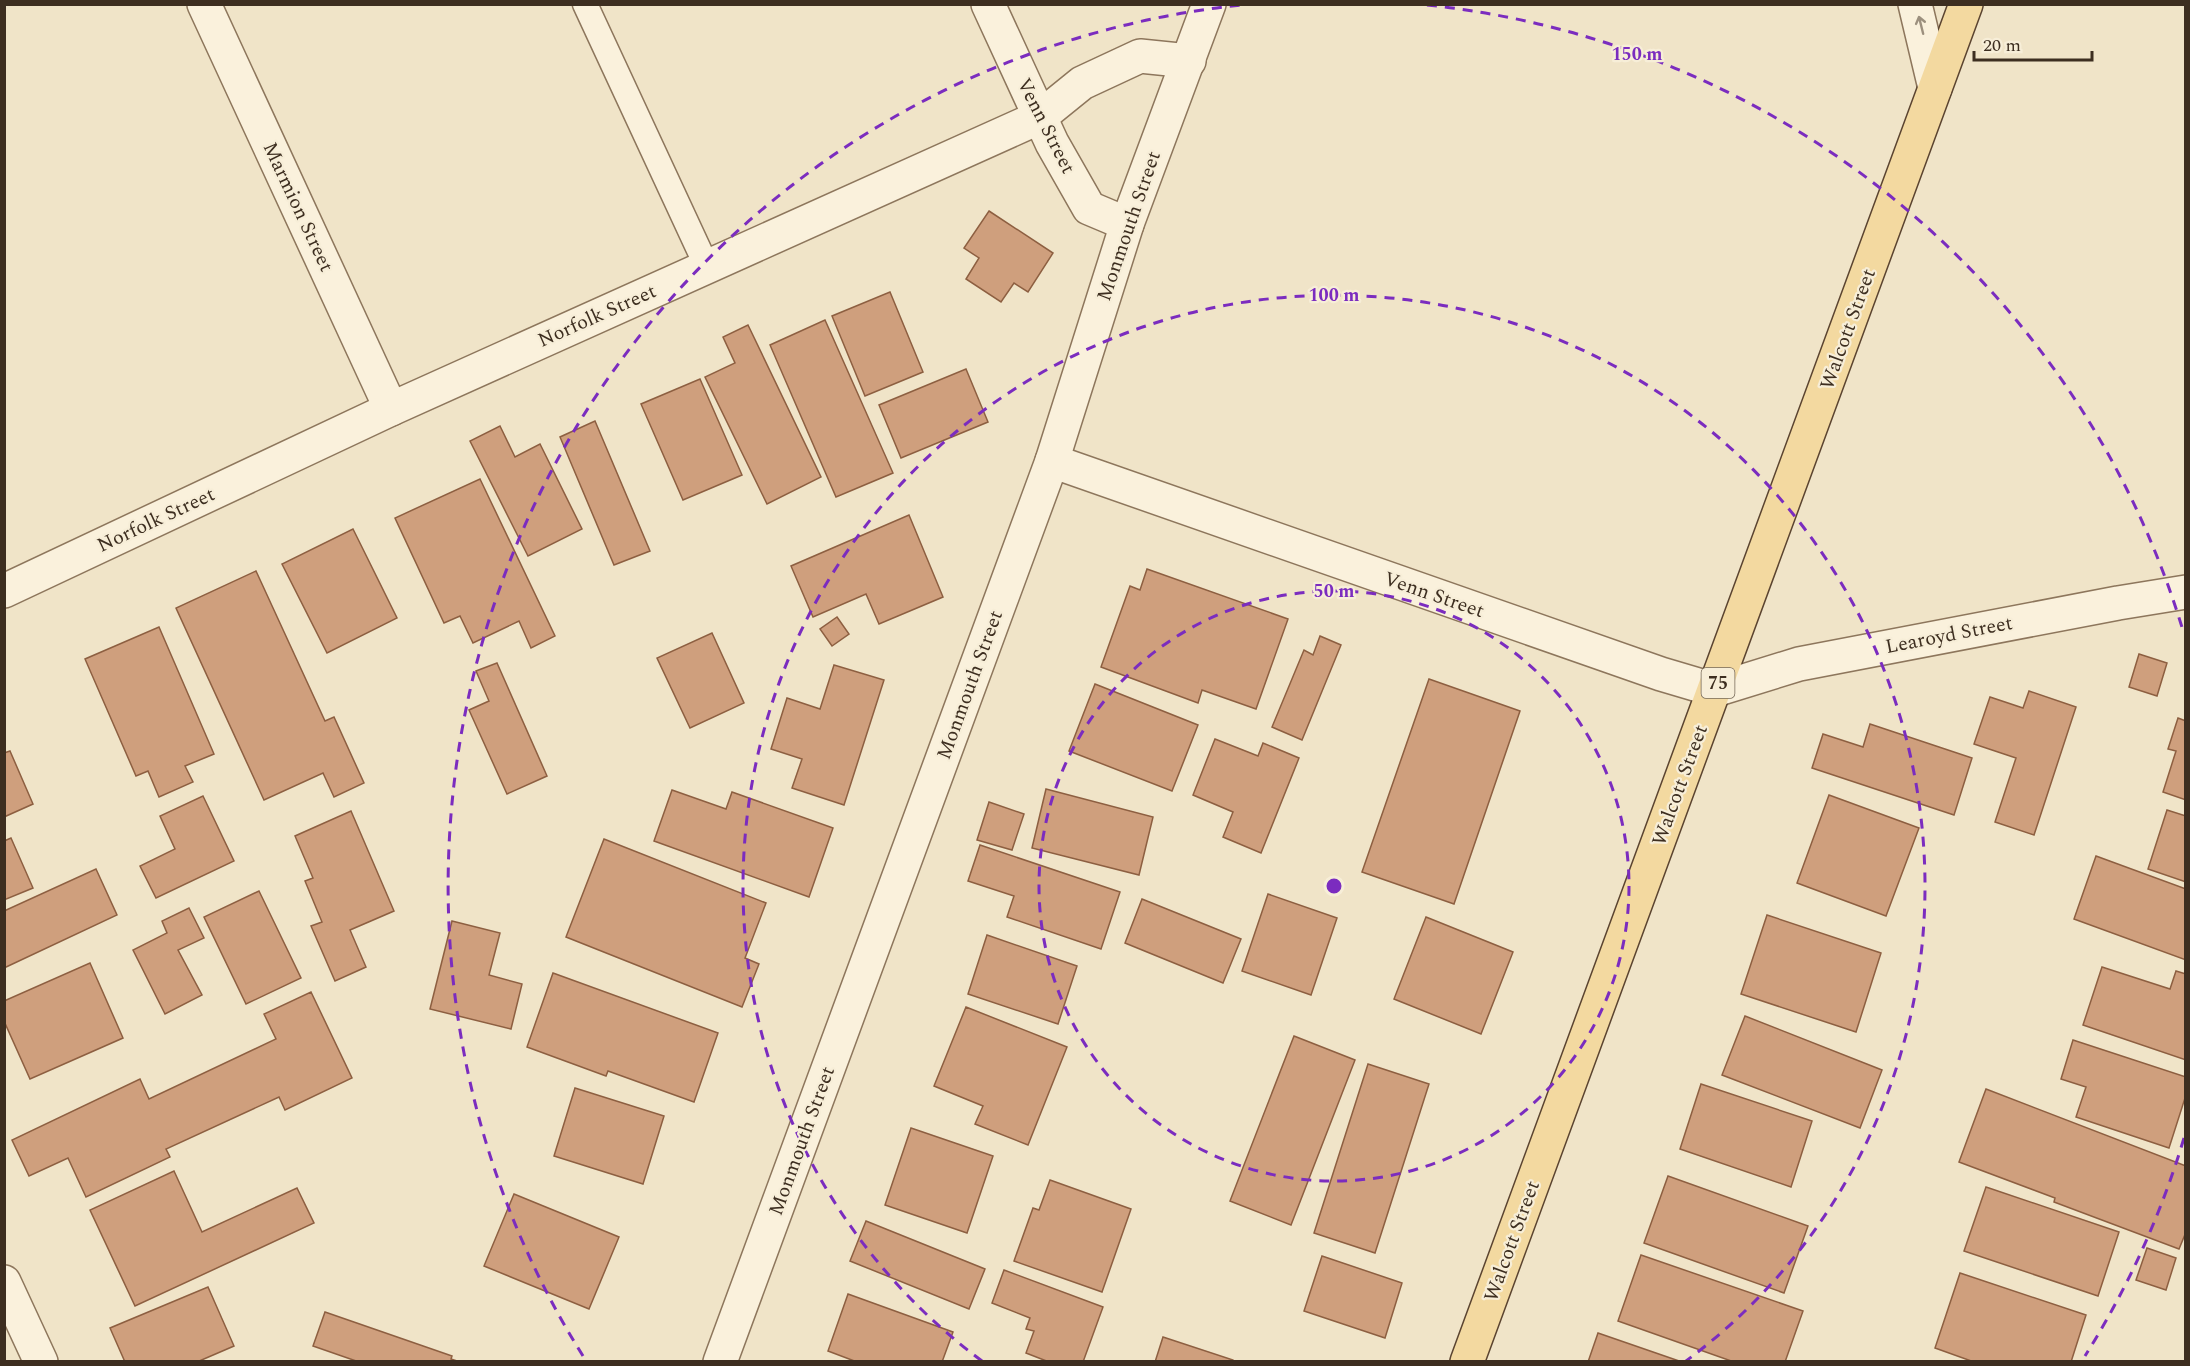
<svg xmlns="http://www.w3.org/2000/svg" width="2190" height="1366" font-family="Spectral,serif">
  <rect width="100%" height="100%" fill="#f0e4c8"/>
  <g fill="#cf9f7d" stroke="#8d5f41" stroke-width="1.5">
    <path d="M989 211 1053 253 1028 292 1014 283 1001 302 966 279 979 258 964 248Z"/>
    <path d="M890 292 923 372 865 396 832 316Z"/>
    <path d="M825 320 893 473 836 497 770 345Z"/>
    <path d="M748 325 821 477 767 504 705 377 735 363 723 337Z"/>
    <path d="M966 369 988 422 901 458 879 405Z"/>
    <path d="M700 379 742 475 683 500 641 404Z"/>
    <path d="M595 421 650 551 614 565 560 437Z"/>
    <path d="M500 426 515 457 540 444 582 529 528 556 470 441Z"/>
    <path d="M480 479 555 636 531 648 519 621 473 643 460 616 444 623 395 518Z"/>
    <path d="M909 515 943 597 879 624 866 594 813 617 791 566Z"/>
    <path d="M353 529 397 618 327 653 282 564Z"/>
    <path d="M1147 569 1288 619 1256 709 1202 690 1198 703 1101 667 1130 586 1140 590Z"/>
    <path d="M256 571 325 721 334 717 364 783 334 797 323 773 264 800 176 608Z"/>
    <path d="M837 617 849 634 832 646 820 629Z"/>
    <path d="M159 627 214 754 185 766 193 782 159 797 148 771 136 776 85 659Z"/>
    <path d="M712 633 744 703 690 728 657 658Z"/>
    <path d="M1320 636 1341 645 1302 740 1272 727 1304 650 1313 655Z"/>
    <path d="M2139 654 2167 663 2157 696 2129 687Z"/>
    <path d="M497 663 547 776 507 794 469 710 489 701 476 671Z"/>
    <path d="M834 665 884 680 844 805 792 788 802 759 771 749 787 698 820 709Z"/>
    <path d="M1429 679 1520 711 1454 904 1362 872Z"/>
    <path d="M1095 684 1198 725 1172 791 1069 751Z"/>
    <path d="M2029 691 2076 707 2034 835 1995 822 2016 758 1974 744 1990 697 2023 708Z"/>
    <path d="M2178 718 2186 721V800L2163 792 2176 751 2168 749Z"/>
    <path d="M1870 724 1972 758 1954 815 1812 768 1823 734 1863 747Z"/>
    <path d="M1215 739 1258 756 1263 743 1299 758 1261 853 1223 837 1233 812 1193 795Z"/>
    <path d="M10 751 33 804 4 817V753Z"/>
    <path d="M1046 789 1153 817 1139 875 1032 848Z"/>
    <path d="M672 790 726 809 732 792 833 828 809 897 654 841Z"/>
    <path d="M1829 795 1919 828 1886 916 1797 883Z"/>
    <path d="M203 796 234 861 156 898 140 866 175 849 160 816Z"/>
    <path d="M989 802 1024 814 1012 850 977 840Z"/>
    <path d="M2167 810 2186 816V882L2148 869Z"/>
    <path d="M351 811 394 911 350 930 366 967 335 981 311 926 322 922 305 881 313 878 295 836Z"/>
    <path d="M11 838 33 888 4 900V841Z"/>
    <path d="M604 839 766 903 745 958 759 964 742 1007 566 937Z"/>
    <path d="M980 845 1120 892 1101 949 1007 917 1014 896 968 881Z"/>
    <path d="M2096 856 2186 889V960L2074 919Z"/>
    <path d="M96 869 117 915 4 968V911Z"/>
    <path d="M259 891 301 978 246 1004 204 917Z"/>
    <path d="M1268 894 1337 918 1311 995 1242 971Z"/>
    <path d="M1142 899 1241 939 1223 983 1125 943Z"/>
    <path d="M189 908 204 938 178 950 202 995 165 1014 133 950 167 933 162 921Z"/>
    <path d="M1767 915 1881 953 1856 1032 1741 994Z"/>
    <path d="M1426 917 1513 952 1481 1034 1394 999Z"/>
    <path d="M452 921 500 933 489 975 522 984 511 1029 430 1009Z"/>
    <path d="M987 935 1077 966 1058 1024 968 994Z"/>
    <path d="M90 963 123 1038 30 1079 4 1021V1001Z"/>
    <path d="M2102 967 2170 989 2176 971 2186 974V1060L2083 1025Z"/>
    <path d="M553 973 718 1033 694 1102 608 1071 606 1076 527 1047Z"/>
    <path d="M311 992 352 1078 285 1110 279 1097 166 1149 170 1157 86 1197 68 1158 29 1176 12 1140 140 1079 149 1099 276 1039 264 1014Z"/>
    <path d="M966 1007 1067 1047 1028 1145 975 1124 983 1106 934 1086Z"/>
    <path d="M1745 1016 1882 1070 1860 1128 1722 1075Z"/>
    <path d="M1294 1036 1355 1060 1291 1225 1230 1201Z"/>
    <path d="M2073 1040 2186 1077V1095L2169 1148 2076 1117 2086 1087 2061 1079Z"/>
    <path d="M1368 1064 1429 1084 1375 1253 1314 1233Z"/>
    <path d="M1701 1084 1812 1121 1791 1187 1680 1149Z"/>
    <path d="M575 1088 664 1116 643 1184 554 1156Z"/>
    <path d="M1986 1089 2186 1166V1232L2179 1249 2054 1202 2055 1198 1959 1162Z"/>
    <path d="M911 1128 993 1156 967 1233 885 1205Z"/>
    <path d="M174 1171 202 1232 297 1188 314 1223 135 1306 90 1210Z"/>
    <path d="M1668 1176 1808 1226 1784 1293 1644 1243Z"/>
    <path d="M1050 1180 1131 1209 1102 1292 1014 1261 1033 1208 1039 1210Z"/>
    <path d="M1986 1187 2119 1232 2098 1296 1964 1251Z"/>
    <path d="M514 1194 619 1237 589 1309 484 1266Z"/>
    <path d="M866 1221 985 1269 969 1309 850 1261Z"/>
    <path d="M2147 1248 2176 1258 2166 1290 2136 1280Z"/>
    <path d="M1641 1255 1803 1311 1785 1362H1734L1618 1321Z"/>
    <path d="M1322 1256 1402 1283 1385 1338 1304 1311Z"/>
    <path d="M1004 1270 1103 1307 1083 1362H1049L1026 1353 1034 1331 1026 1329 1030 1318 992 1303Z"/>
    <path d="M1960 1273 2086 1315 2071 1362H1974L1935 1348Z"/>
    <path d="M208 1287 234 1346 197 1362H125L110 1328Z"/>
    <path d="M848 1294 953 1332 942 1362H857L828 1351Z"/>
    <path d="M325 1312 452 1356 451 1359 460 1362H359L313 1346Z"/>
    <path d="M1598 1333 1682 1362H1588Z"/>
    <path d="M1163 1337 1233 1360V1362H1155Z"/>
  </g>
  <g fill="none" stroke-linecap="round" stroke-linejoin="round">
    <defs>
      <path id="service" d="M585 4 707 267"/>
      <g id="minor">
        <path d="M204 4 391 409"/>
        <path d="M988 4 1052 143 1089 208 1127 224"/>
        <path d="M1915 4 1935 88"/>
        <path d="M1052 461 1661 674 1715 690 1799 664 2118 603 2186 592"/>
        <path d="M4 591 391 409 1040 117 1082 83 1140 56 1189 61"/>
        <path d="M4 1282 41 1362"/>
        <path d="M720 1362 1052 461 1127 224 1209 4"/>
      </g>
      <path id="primary" d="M1467 1362 1966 4"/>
    </defs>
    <use href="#service" stroke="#8d765c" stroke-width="27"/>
    <use href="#minor" stroke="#8d765c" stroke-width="36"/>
    <use href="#primary" stroke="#5b4430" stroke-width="36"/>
    <use href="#service" stroke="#faf1dc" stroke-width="24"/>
    <use href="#minor" stroke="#faf1dc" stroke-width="33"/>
    <use href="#primary" stroke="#f3d9a0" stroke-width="33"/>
  </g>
  <defs><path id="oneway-shaft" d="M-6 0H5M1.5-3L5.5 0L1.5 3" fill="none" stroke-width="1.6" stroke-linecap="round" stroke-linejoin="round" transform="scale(1.5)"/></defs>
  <use stroke="#9c907e" href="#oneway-shaft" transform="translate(1921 25) rotate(-104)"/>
  <g fill="none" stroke="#7b2cbf" stroke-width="3" stroke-dasharray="10 8">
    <circle cx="1334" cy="886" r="295"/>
    <path d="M982 1361A591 591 0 1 1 1686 1361"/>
    <path d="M2184 1138A886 886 0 0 1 2085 1356M583 1356A886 886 0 0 1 1241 5M1427 5A886 886 0 0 1 2184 634"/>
  </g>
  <g text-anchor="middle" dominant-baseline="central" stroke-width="4.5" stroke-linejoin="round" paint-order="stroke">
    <rect fill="#f7eed8" stroke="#756857" stroke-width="1.5" x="1701.5" y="668" width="33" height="30" rx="4.5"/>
    <g font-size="18" font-weight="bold" fill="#3d2e20">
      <text x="1718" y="683">75</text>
    </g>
    <g font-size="20" fill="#3d2e20" stroke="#f7eed8">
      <text transform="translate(1046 126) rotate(63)">Venn Street</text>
      <text transform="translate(298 207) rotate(65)">Marmion Street</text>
      <text transform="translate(1129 226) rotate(-71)">Monmouth Street</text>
      <text transform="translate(597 316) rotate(-24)">Norfolk Street</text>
      <text transform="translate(1848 329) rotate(-70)">Walcott Street</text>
      <text transform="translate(156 520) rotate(-25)">Norfolk Street</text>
      <text transform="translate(1434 595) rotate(19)">Venn Street</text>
      <text transform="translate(1949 635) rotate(-11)">Learoyd Street</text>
      <text transform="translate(970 685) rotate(-70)">Monmouth Street</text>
      <text transform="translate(1680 785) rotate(-70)">Walcott Street</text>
      <text transform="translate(802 1141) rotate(-70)">Monmouth Street</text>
      <text transform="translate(1512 1241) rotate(-70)">Walcott Street</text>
    </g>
  </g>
  <circle cx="1334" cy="886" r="9" fill="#7b2cbf" stroke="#f7eed8" stroke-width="3"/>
  <g font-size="18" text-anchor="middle" font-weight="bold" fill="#7b2cbf" stroke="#f7eed8" stroke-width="4.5" stroke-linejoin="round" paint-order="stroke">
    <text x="1637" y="60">150 m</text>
    <text x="1334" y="301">100 m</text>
    <text x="1334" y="597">50 m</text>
  </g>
  <rect width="2190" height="1366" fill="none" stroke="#3d2e20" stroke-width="12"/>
  <path d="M1974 51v9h118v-9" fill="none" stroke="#3d2e20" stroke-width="3"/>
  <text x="1983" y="51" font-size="18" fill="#3d2e20" stroke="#f7eed8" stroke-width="4.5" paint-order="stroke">20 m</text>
</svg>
